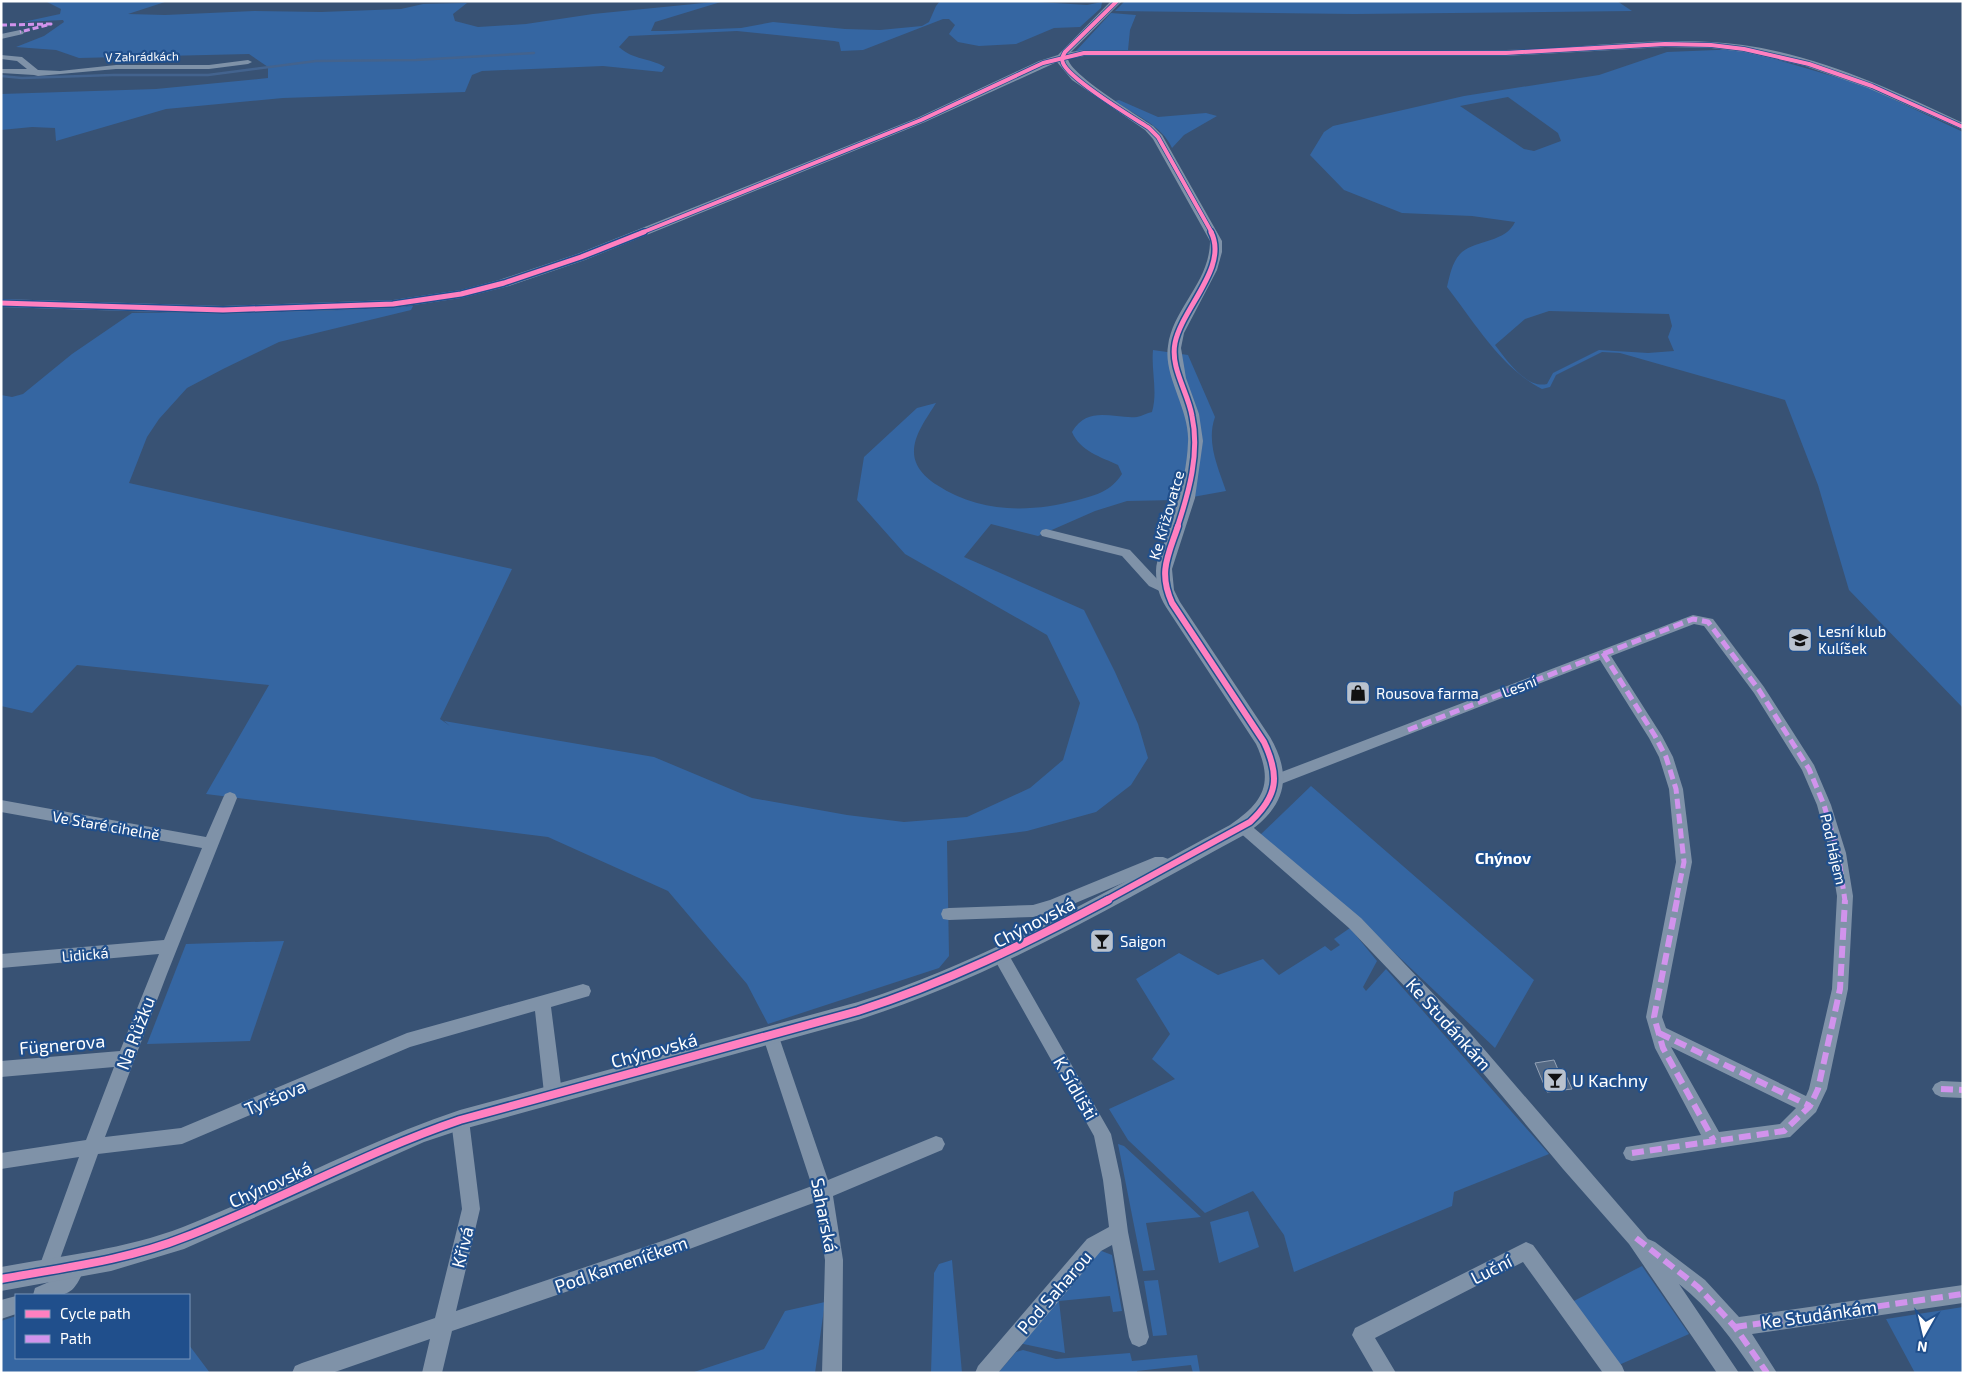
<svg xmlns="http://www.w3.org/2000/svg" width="1964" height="1374" font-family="'Exo 2',sans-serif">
  <rect width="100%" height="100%" fill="#385274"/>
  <g fill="#3566a2" fill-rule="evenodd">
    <path d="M45 1H168L128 14 165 15 254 11 321 12 401 9 423 4 467 3 453 14 455 21 478 27 526 24 593 14 724 1 655 22 651 31H664L741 28 773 22 845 29 880 30 922 26 929 22 936 6 940 1H1022L1087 5 1102 2 1101 8 1080 27 1054 28 1016 44 979 46 958 42 949 34 955 25 949 19H943L863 50 841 51 839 42 834 41 737 31 629 36 619 47C635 61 648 57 665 67L662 72 603 66 482 71 472 75 465 92 283 98 166 109 56 141 55 128 32 127 1 130V94L156 89 268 78V67L249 54 79 58 56 50 16 47 44 36 64 22 63 20 23 22 60 14 61 9Z"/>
    <path d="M1125 1H1617L1632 11 1354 14 1115 11Z"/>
    <path d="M1111 13 1136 15 1130 30 1128 50 1075 52Z"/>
    <path d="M1741 49 1863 85 1963 132V708L1849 590 1818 485 1785 400 1620 353 1602 352 1556 375 1550 387 1542 389C1501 368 1475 323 1447 287 1450 275 1452 261 1462 252 1477 240 1506 242 1515 222L1472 216 1402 213 1344 190 1310 155 1324 132 1333 126 1464 96 1599 75 1667 52ZM1508 97 1558 133 1561 141 1534 151 1524 149 1460 106ZM1549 311 1669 314 1672 326 1668 337 1674 351 1648 353 1599 350 1553 373 1547 384C1526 389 1506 359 1495 345L1525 319Z"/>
    <path d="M1119 100 1158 117 1206 113 1217 116 1184 135 1172 148C1162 125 1134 115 1115 101Z"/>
    <path d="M413 306 411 310 279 342 223 369 187 388 159 419 147 437 129 483 512 569 440 719 450 726 444 721 654 757 752 798 847 815 904 822 967 817 1030 788 1063 760 1080 703 1047 635 905 554 857 500 864 457 917 408 936 403C927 418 914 434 914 452 914 467 926 478 937 485 979 513 1030 513 1078 500 1098 494 1110 492 1122 474L1118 465C1101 457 1080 451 1072 432 1088 405 1113 419 1137 417 1142 416 1147 413 1152 412 1158 391 1151 371 1153 350L1188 355 1215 417C1206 442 1218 467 1226 491L1176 500 1127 501 1095 511 1038 536 991 524 964 557 1084 610 1115 672 1138 724 1148 758 1131 785 1096 812 1027 831 947 841 949 956 939 968 768 1024 747 984 668 891 548 837 206 794 269 685 77 665 32 713 1 706V395L12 397 23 394 72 354 132 313 345 310Z"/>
    <path d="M1311 786 1534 980 1495 1048 1361 921 1259 836Z"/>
    <path d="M1350 928 1377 961 1363 987 1366 991 1386 969 1549 1154 1454 1192 1452 1206 1294 1272 1284 1235 1253 1191 1205 1213 1128 1140 1109 1109 1175 1079 1152 1059 1170 1034 1136 979 1179 953 1218 975 1263 959 1279 975 1325 946 1331 951 1340 945 1334 939Z"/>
    <path d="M284 941 250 1041 147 1044 186 944Z"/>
    <path d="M1118 1144 1124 1146 1201 1217 1146 1223 1155 1270 1143 1271Z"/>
    <path d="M1248 1211 1259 1247 1219 1263 1210 1222Z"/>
    <path d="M1099 1250 1112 1255 1122 1311 1113 1312 1110 1296 1059 1301 1065 1353 1019 1343Z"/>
    <path d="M952 1260 962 1373H931L934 1273 939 1264Z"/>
    <path d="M1642 1266 1689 1334 1612 1368 1566 1305Z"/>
    <path d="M1158 1280 1167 1335 1153 1336 1144 1281Z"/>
    <path d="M825 1302 815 1373H691L764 1349 785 1311Z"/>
    <path d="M1963 1307V1373H1915L1886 1319Z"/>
    <path d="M16 1316V1358H189V1345L210 1373H1V1321Z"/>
    <path d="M1023 1350 1056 1359 1130 1353 1132 1361 1197 1355 1200 1373H1193L1191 1365 1137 1371V1373H998L1016 1352Z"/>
  </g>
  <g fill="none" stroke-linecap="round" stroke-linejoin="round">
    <path stroke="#43638e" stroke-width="2.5" d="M1 76 22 78 113 75H208L316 61 416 60 534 53"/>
  </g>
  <path fill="#546984" stroke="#94a3b7" d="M1554 1060 1559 1072 1564 1071 1572 1089 1547 1092 1535 1063Z"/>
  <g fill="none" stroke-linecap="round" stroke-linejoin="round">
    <g fill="#7f92a8" fill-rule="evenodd">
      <path d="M20 30 24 32 23 34 1 39V34Z"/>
      <path d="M1 55 22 57 38 70 60 71 116 65H209L248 60 252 62 248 64 209 69H116L38 76 34 75 1 73V69H27L17 61 1 59Z"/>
      <path d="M1046 529 1130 550 1158 580 1172 590 1166 594 1149 586 1122 556 1042 536 1040 533 1042 530Z"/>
      <path d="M1693 615 1713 619 1764 687 1814 765 1831 805 1846 853 1853 896 1848 989 1827 1089 1816 1112 1790 1137 1632 1161 1626 1159 1623 1153 1626 1147 1701 1135 1655 1048 1646 1017 1676 862 1669 789 1659 757 1649 738 1600 660 1281 784 1276 785 1271 784 1269 780 1271 776ZM1694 624 1704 626 1754 693 1802 770 1817 805 1830 853 1837 896 1832 989 1809 1089 1806 1096 1666 1028 1662 1017 1692 862 1683 789 1673 757 1662 736 1611 656ZM1671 1047 1796 1108 1780 1124 1719 1132Z"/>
      <path d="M230 792 235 794 237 798 167 974 105 1137 181 1128 407 1033 583 984 589 986 591 991 589 996 551 1007 562 1093 559 1098 553 1101 547 1098 544 1093 535 1011 410 1047 182 1144 98 1154 56 1270 54 1277 47 1279 40 1277 38 1270 79 1157 1 1169V1153L86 1140 114 1067 1 1077V1061L120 1051 159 954 1 968V954L164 940 202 848 1 812V800L206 837 223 798 225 794Z"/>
      <path d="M1243 821 1248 823 1361 918 1465 1027 1648 1239 1655 1242 1705 1280 1739 1317 1963 1285V1303L1752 1334 1777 1373H1755C1733 1341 1710 1308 1679 1284L1739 1373H1717L1629 1244 1563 1169 1453 1037 1349 928 1238 831 1236 827 1238 823Z"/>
      <path d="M1155 857H1163L1176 862 1179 866 1176 870 1171 872 1156 869 1059 910 1033 917 949 920 943 919 941 914 943 909 949 908 1033 905 1050 900Z"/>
      <path d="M1000 948 1006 950 1111 1134 1121 1180 1128 1232 1149 1337 1146 1344 1139 1347 1132 1344 1129 1337 1112 1245 1101 1251 998 1373H975L978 1366 1087 1239 1109 1227 1103 1180 1094 1136 992 955 994 950Z"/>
      <path d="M770 1027 776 1029 778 1034 828 1180 936 1136 942 1138 945 1144 942 1150 833 1196 843 1260 842 1373H822L825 1260 816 1202 668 1257 452 1331 442 1373H422L430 1339 332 1373H292L295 1366 302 1363 435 1318 462 1209 451 1120 454 1114 460 1112 466 1114 469 1120 480 1209 456 1311 668 1239 812 1186 762 1034 764 1029Z"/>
      <path d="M1941 1081 1963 1082V1098L1941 1097 1935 1094 1932 1089 1935 1084Z"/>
      <path d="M1526 1242 1533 1245 1622 1366 1625 1373H1603L1523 1262 1375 1338 1396 1373H1374L1352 1335 1355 1328Z"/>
      <path d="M76 1258 83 1261 85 1267C72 1300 65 1295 33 1295L35 1288 58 1278 69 1261Z"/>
      <path d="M16 1296V1314L1 1319V1300Z"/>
    </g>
    <path fill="#7f92a8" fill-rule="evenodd" d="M1111 1H1122L1071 52 1084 50C1225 50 1365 52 1506 50 1585 49 1665 34 1743 45 1821 56 1893 90 1963 123V130L1868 88 1805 66 1744 52 1711 48 1665 47 1506 56H1084L1068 59C1070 74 1137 115 1153 126L1162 135 1222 241V252L1217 270 1184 333 1181 348 1186 378 1199 414 1203 441 1195 498 1172 569 1174 590 1180 602 1270 737C1295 780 1283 809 1244 835 1117 904 996 976 858 1020L460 1130 424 1142 184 1249 111 1271 1 1291V1267C61 1256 126 1249 183 1227 277 1190 365 1142 460 1110L858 1002C989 960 1109 890 1230 825 1264 802 1274 783 1256 744L1166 607C1159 596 1156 584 1156 571 1156 558 1165 543 1168 531 1178 503 1187 472 1188 442 1190 410 1163 376 1168 346 1173 308 1210 282 1210 241L1153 139 1145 130 1072 80 1057 62 925 122 585 260 509 286 461 298 393 308 223 314 1 307V299L223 306 393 300 461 290 499 280 577 254 917 118 1039 61 1058 55Z"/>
    <path stroke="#d193ec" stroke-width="3" stroke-dasharray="6 3" stroke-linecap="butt" d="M1 25 51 24 20 32"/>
    <g stroke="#d193ec" stroke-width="5" stroke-dasharray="10 5" stroke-linecap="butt">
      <path d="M1603 653 1655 736 1666 757 1676 789 1684 862 1676 901"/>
      <path d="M1408 730 1693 619 1708 622 1759 690 1809 769 1824 805 1838 853 1845 901"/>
    </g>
    <g stroke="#d193ec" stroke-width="6" stroke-dasharray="12 6" stroke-linecap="butt">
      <path d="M1677 900 1654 1017 1663 1048 1714 1141"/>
      <path d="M1659 1033 1810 1106"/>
      <path d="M1941 1089 1963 1090"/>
      <path d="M1632 1153 1784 1131 1810 1106 1818 1089 1840 989 1845 900"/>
      <path d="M1636 1238 1698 1287 1735 1327 1767 1373"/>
      <path d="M1735 1327 1963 1294"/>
    </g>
    <defs>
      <g id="cycleway-far3">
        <path d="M1117 1 1065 52C1063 56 1061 58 1063 63 1069 79 1132 117 1149 128L1158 137 1212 233"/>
        <path d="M641 233 921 120 1043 63 1084 53H1506L1665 44 1711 45 1744 49 1809 64 1872 86 1963 127"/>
      </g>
      <g id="cycleway-far2">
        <path d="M1 303 223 310 393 304 461 294 504 283 581 257 644 232"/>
        <path d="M1177 528C1189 492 1200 453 1192 416 1188 392 1170 368 1175 343 1182 308 1229 267 1211 232"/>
      </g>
      <path id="cycleway-far1" d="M1105 901 1250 822C1278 796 1280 776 1264 742L1172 603C1158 572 1168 556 1178 526"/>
      <path id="cycleway" d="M1 1279C61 1268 128 1260 185 1237 278 1201 366 1152 460 1120L858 1011C945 983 1027 943 1108 900"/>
    </defs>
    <use href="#cycleway-far3" stroke="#204f8c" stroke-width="5.5"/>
    <use href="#cycleway-far2" stroke="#204f8c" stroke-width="8"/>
    <use href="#cycleway-far1" stroke="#204f8c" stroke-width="9"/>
    <use href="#cycleway" stroke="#204f8c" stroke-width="11"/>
    <use href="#cycleway-far3" stroke="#ff80c0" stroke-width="4"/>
    <use href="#cycleway-far2" stroke="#ff80c0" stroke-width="5"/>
    <use href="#cycleway-far1" stroke="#ff80c0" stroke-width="6"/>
    <use href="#cycleway" stroke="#ff80c0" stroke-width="8"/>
  </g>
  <defs>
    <symbol id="school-square" viewBox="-11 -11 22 22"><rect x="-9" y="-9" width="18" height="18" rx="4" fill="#b9c2ce" stroke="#204f8c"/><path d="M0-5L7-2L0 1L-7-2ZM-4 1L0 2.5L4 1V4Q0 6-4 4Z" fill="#111"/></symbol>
    <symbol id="shop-square" viewBox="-11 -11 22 22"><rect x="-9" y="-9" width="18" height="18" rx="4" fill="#b9c2ce" stroke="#204f8c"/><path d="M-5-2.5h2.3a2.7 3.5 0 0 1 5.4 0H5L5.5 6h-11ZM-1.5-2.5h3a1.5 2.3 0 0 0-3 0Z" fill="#111"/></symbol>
    <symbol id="bar-square" viewBox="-11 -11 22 22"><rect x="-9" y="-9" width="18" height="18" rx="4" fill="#b9c2ce" stroke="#204f8c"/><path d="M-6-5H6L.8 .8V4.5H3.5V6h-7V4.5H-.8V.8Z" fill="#111"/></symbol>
  </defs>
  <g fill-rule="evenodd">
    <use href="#school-square" x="1786" y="626" width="28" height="28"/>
    <use href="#shop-square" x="1344" y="679" width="28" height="28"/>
    <use href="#bar-square" x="1088" y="927" width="28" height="28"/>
    <use href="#bar-square" x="1541" y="1066" width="28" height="28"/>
  </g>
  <g text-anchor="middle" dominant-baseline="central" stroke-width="4.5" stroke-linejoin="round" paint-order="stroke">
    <g font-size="12" fill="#fff" stroke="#204f8c">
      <text transform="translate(142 56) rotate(-1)">V Zahrádkách</text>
    </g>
    <g font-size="15" fill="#fff" stroke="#204f8c">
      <text transform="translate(1166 515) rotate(-74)">Ke Křižovatce</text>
      <text transform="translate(1519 686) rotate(-21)">Lesní</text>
      <text transform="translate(106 825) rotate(10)">Ve Staré cihelně</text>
      <text transform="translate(1834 849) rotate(77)">Pod Hájem</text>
      <text transform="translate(85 954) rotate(-5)">Lidická</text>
    </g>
    <g font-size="15" fill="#fff" stroke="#204f8c" text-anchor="start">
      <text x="1818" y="631">Lesní klub<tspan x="1818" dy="17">Kulíšek</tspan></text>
      <text x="1376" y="693">Rousova farma</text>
      <text x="1120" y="941">Saigon</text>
    </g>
    <g font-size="16" font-weight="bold" fill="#fff" stroke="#204f8c">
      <text x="1503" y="857">Chýnov</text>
    </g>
    <g font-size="18" fill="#fff" stroke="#204f8c">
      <text transform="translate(1034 922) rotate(-27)">Chýnovská</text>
      <text transform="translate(1449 1024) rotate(48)">Ke Studánkám</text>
      <text transform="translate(135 1033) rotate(-69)">Na Růžku</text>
      <text transform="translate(62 1044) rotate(-5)">Fügnerova</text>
      <text transform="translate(654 1050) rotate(-15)">Chýnovská</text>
      <text transform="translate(1076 1088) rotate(60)">K Sídlišti</text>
      <text transform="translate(275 1097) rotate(-23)">Tyršova</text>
      <text transform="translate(270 1184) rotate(-24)">Chýnovská</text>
      <text transform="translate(825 1215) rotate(79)">Saharská</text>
      <text transform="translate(462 1247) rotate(-76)">Křivá</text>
      <text transform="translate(621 1264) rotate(-19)">Pod Kameníčkem</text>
      <text transform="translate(1491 1269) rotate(-27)">Luční</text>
      <text transform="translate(1054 1292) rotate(-49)">Pod Saharou</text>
      <text transform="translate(1819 1314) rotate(-8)">Ke Studánkám</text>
    </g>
    <g font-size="18" fill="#fff" stroke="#204f8c" text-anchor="start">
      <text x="1572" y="1080">U Kachny</text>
    </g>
  </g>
  <rect width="1964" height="1374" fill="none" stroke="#ffffff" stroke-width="5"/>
  <rect x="15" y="1294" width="175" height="65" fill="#204f8c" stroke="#7995ba"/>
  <rect x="25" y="1310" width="25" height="8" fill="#ff80c0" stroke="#7995ba"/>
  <text x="60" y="1319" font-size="15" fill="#ffffff">Cycle path</text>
  <rect x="25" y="1335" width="25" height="8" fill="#d193ec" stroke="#7995ba"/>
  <text x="60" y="1344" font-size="15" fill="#ffffff">Path</text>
  <g transform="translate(1924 1334) rotate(188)" stroke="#204f8c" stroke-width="4" paint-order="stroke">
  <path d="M0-4L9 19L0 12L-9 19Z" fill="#ffffff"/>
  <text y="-8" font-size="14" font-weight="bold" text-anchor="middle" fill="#ffffff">N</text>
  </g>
</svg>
